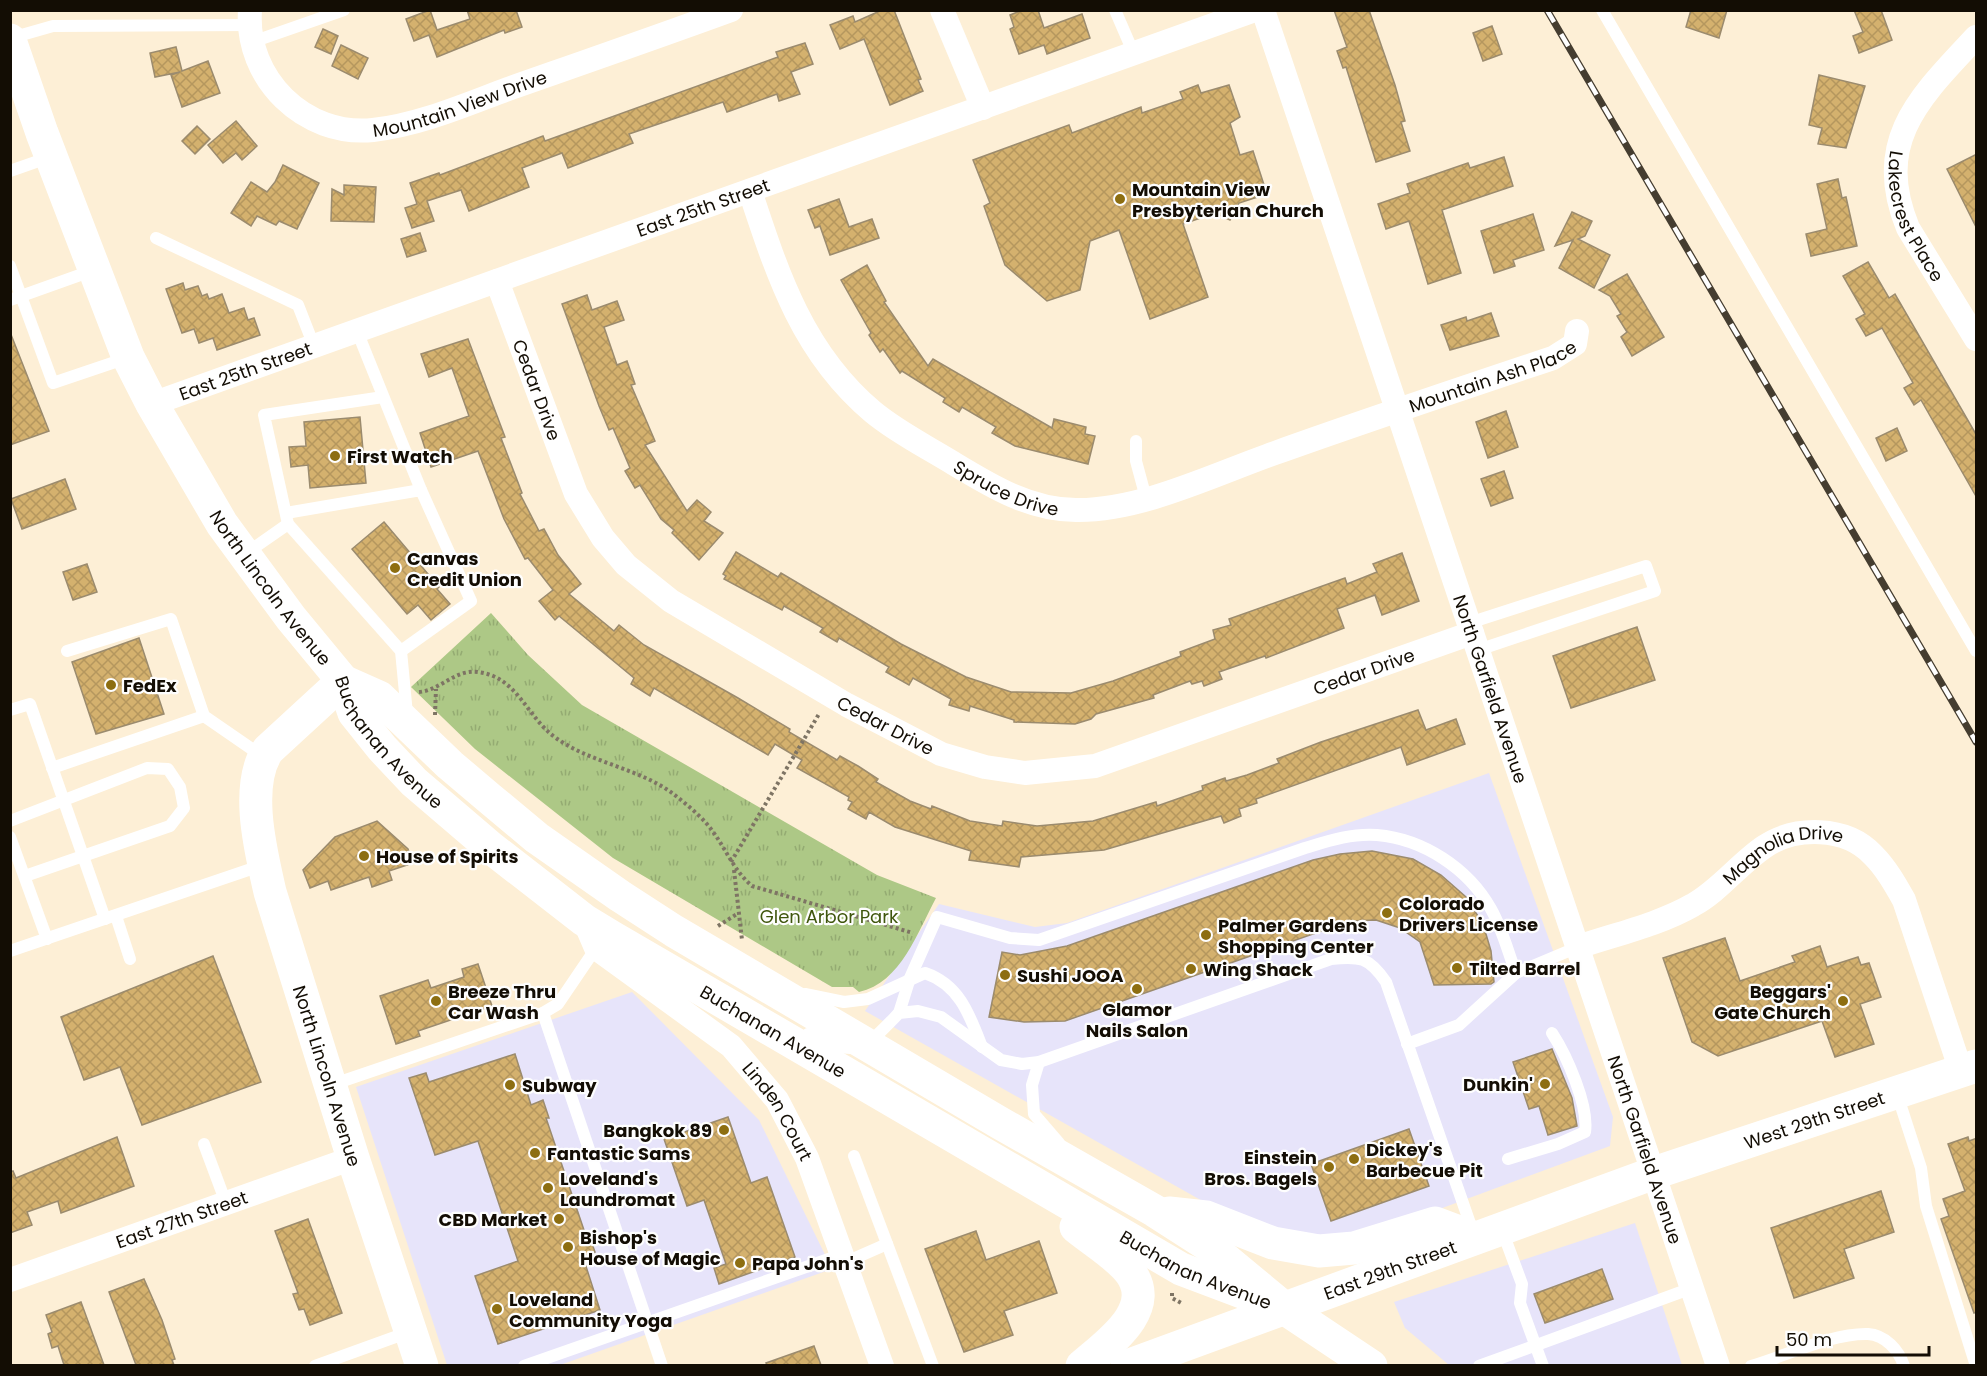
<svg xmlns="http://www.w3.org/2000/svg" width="1987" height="1376" font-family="Poppins,sans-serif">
  <defs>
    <pattern id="park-tufts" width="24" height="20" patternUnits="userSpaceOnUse" patternTransform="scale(1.5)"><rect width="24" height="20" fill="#adc886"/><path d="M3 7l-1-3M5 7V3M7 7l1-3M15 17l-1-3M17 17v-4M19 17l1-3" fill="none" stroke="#94ab72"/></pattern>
    <pattern id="building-cross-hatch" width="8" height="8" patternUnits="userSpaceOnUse" patternTransform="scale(1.5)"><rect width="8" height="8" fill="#d4b16e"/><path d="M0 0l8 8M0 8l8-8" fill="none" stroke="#b5975e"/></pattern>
  </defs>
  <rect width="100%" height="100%" fill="#fdefd6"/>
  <g fill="#e7e4fa">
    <path d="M1489 773 1613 1117 1610 1146 1356 1240 1284 1237 1229 1216 865 1011 939 904 1035 927 1067 923Z"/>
    <path d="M632 992 759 1120 832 1269 560 1365H447L356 1087Z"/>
    <path d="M1635 1223 1682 1365H1449L1405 1328 1394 1302Z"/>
  </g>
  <path fill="url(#park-tufts)" d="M491 613 528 655 582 705 877 875 936 898C918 931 901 983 859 992L853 987H832L613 858 475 749 411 687Z"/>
  <g fill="url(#building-cross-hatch)" stroke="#9b8b6e" stroke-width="1.5">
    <path d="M430 10 437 30 470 19 467 10H516L522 27 505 33 504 30 437 57 429 35 414 41 406 19Z"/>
    <path d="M882 10H894L921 79 918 80 923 91 890 105 864 39 840 49 830 25 853 16 855 22Z"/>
    <path d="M1023 10H1038L1044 28 1082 14 1090 38 1047 54 1044 45 1019 54 1010 29 1014 27 1010 15Z"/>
    <path d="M1334 10H1369L1395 85 1405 121 1401 122 1410 151 1376 162 1346 67 1343 68 1337 51 1347 47Z"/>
    <path d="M1691 10H1727L1719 38 1686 27Z"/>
    <path d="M1854 10H1881L1892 40 1859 53 1853 36 1863 32Z"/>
    <path d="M1492 26 1502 54 1483 61 1473 33Z"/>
    <path d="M323 29 338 36 331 54 315 47Z"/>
    <path d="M805 43 813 64 791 72 800 94 779 101 777 94 727 112 723 102 629 134 633 143 568 168 562 153 522 168 529 187 469 211 461 190 427 201 434 221 412 228 405 208 417 204 410 183 439 173 440 175 543 136 545 141 778 57 776 52Z"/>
    <path d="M341 45 368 58 358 79 332 66Z"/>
    <path d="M176 47 182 71 208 61 220 93 182 107 171 75 180 72 155 77 150 53Z"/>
    <path d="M1819 75 1865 86 1846 148 1818 144 1822 128 1809 125Z"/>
    <path d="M1198 85 1201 93 1229 85 1240 117 1230 123 1240 155 1253 151 1267 194 1239 203 1230 220 1215 213 1183 224 1208 297 1150 319 1119 230 1090 241 1080 290 1047 301 1005 265 984 206 990 203 973 160 1069 125 1072 133 1141 107 1142 113 1183 99 1180 92Z"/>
    <path d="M236 121 257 146 242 160 236 153 223 163 208 145Z"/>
    <path d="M197 126 210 139 195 154 182 141Z"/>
    <path d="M1977 154V229L1947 169Z"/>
    <path d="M1504 157 1513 186 1442 210 1461 273 1428 284 1409 221 1386 229 1378 204 1410 193 1407 184 1468 163 1470 168Z"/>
    <path d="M283 165 319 183 297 229 279 221 276 225 257 216 251 226 231 213 251 182 267 192 275 182Z"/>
    <path d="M1838 179 1842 198 1846 197 1857 246 1811 256 1806 234 1827 229 1817 184Z"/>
    <path d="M344 185 376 187 374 222 331 221 332 189 344 195Z"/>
    <path d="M839 199 849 227 872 219 879 238 830 255 820 226 815 228 808 210Z"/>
    <path d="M1572 212 1592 221 1585 236 1578 239 1610 255 1594 288 1559 268 1573 240 1555 246Z"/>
    <path d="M1533 214 1544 250 1513 260 1515 266 1494 273 1481 231Z"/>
    <path d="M420 233 426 251 407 257 401 239Z"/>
    <path d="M1868 262 1889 298 1895 294 1977 436V498L1921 400 1914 405 1904 388 1913 383 1882 328 1866 336 1856 319 1865 314 1843 276Z"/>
    <path d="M867 265 886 301 884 302 928 366 933 359 1052 428 1054 419 1086 427 1085 434 1095 436 1088 464 1015 446 992 433 996 427 962 407 959 412 943 402 945 398 902 371 900 373 883 349 880 352 869 335 871 333 841 280Z"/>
    <path d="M1627 274 1664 337 1632 356 1621 337 1627 332 1617 316 1621 314 1610 296 1599 290Z"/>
    <path d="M183 283 185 290 198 286 202 296 207 294 209 299 222 294 229 313 244 308 248 320 254 318 260 335 217 350 213 338 199 343 194 329 182 333 166 289Z"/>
    <path d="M587 295 592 310 617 301 624 320 604 327 617 365 627 361 635 384 631 385 655 441 645 445 687 511 697 500 711 512 704 521 723 533 699 560 672 533 674 530 661 519 640 485 635 488 625 471 630 468 613 428 609 430 599 406 562 304Z"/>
    <path d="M1491 313 1499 336 1450 350 1441 325 1466 317 1467 321Z"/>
    <path d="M10 332 49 431 10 445Z"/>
    <path d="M468 339 505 437 501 438 522 493 520 494 539 531 544 529 558 555 581 584 569 594 614 631 619 625 644 645 738 698 790 729 789 732 837 760 840 756 858 766 878 779 876 782 910 801 931 809 932 806 970 821 1002 826 1003 821 1037 826 1093 821 1156 802 1157 806 1203 790 1202 786 1225 778 1226 781 1247 775 1279 763 1277 759 1321 742 1418 710 1426 730 1456 719 1465 744 1407 765 1401 747 1256 799 1257 803 1239 809 1241 816 1224 823 1221 816 1104 850 1021 857 1019 867 969 860 971 851 895 827 869 812 866 819 848 809 852 802 848 800 849 797 797 768 802 760 775 744 768 755 654 688 650 696 631 684 634 678 559 616 555 620 539 601 553 590 528 558 525 559 504 519 478 451 431 467 420 433 469 416 452 368 429 377 421 354Z"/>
    <path d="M1506 411 1518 447 1488 458 1476 422Z"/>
    <path d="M360 417 366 483 310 488 308 465 291 467 289 447 306 446 304 422Z"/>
    <path d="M1897 428 1907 451 1886 461 1876 438Z"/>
    <path d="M1504 471 1513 498 1491 506 1481 479Z"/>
    <path d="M65 479 76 509 22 529 11 499Z"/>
    <path d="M384 522 439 587 437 589 450 604 431 620 418 605 407 614 352 549Z"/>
    <path d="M736 552 778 577 781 573 901 644 966 677 1011 692 1071 693 1113 681 1181 656 1180 652 1215 639 1213 630 1231 625 1229 619 1345 578 1347 584 1377 572 1373 564 1402 553 1419 601 1382 615 1375 595 1337 609 1344 628 1266 658 1265 656 1219 672 1222 679 1204 686 1202 681 1192 684 1190 681 1153 695 1154 698 1096 714 1091 719 1075 724 1014 722V720L970 706 969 711 949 705 951 699 913 678 909 685 886 672 889 667 839 638 837 642 820 632 823 628 784 606 782 610 724 579 726 576 723 574Z"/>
    <path d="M87 564 97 592 73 600 63 572Z"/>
    <path d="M1637 627 1655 680 1571 708 1553 656Z"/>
    <path d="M139 638 164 714 96 734 72 662Z"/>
    <path d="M377 821 408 849 413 863 389 871 392 880 372 887 369 877 331 890 328 881 310 888 303 870 335 837Z"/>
    <path d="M1372 851 1413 859 1441 875 1466 897 1483 924 1491 951 1494 982 1491 984 1434 985 1420 942 1400 928 1376 920 1350 921 1065 1021 1024 1022 989 1017 1002 952 1020 955 1067 946 1313 860 1340 854Z"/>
    <path d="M1725 938 1740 981 1795 962 1792 956 1820 946 1827 967 1858 957 1861 965 1869 963 1881 997 1860 1004 1874 1044 1835 1057 1822 1021 1718 1056 1692 1042 1663 958Z"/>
    <path d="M213 956 261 1082 142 1125 120 1067 84 1080 61 1017Z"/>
    <path d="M478 964 492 1006 418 1031 420 1036 396 1044 380 996 428 980 431 988 464 977 462 969Z"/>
    <path d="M1552 1049 1572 1098 1577 1126 1548 1135 1539 1106 1529 1109 1513 1062Z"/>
    <path d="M515 1054 531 1105 543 1100 549 1118H546L587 1239 590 1238 595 1252 583 1257 600 1310 498 1344 475 1276 518 1261 478 1141 435 1155 409 1078 426 1073 429 1082Z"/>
    <path d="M728 1117 751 1183 767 1177 795 1257 719 1284 714 1268 726 1264 704 1200 687 1206 664 1139Z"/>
    <path d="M1409 1129 1429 1186 1331 1221 1311 1164Z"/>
    <path d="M117 1137 134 1186 61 1213 58 1201 27 1212 32 1225 10 1233V1172L13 1171 16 1178Z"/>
    <path d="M1968 1137 1969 1141 1977 1138V1312L1974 1313 1941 1219 1949 1216 1943 1199 1965 1191 1948 1144Z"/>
    <path d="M1881 1191 1894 1232 1844 1249 1854 1278 1794 1298 1771 1228Z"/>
    <path d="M308 1219 342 1313 310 1325 304 1309 299 1310 293 1294 298 1293 275 1231Z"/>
    <path d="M976 1231 986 1260 1039 1241 1057 1293 1004 1311 1013 1335 964 1352 925 1249Z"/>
    <path d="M1602 1269 1613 1299 1545 1323 1534 1294Z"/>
    <path d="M144 1279 162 1320 175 1359 172 1360 174 1365H136L109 1292Z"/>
    <path d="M81 1302 104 1365H64L58 1346 52 1348 48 1334 52 1332 46 1315Z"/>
    <path d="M814 1346 821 1365H767L766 1363Z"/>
  </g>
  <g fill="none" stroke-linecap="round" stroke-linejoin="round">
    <g stroke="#7e7464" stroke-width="4" stroke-dasharray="3 3" stroke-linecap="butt">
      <path d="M419 692C441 690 455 669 478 672 518 677 527 718 556 738 591 763 638 768 672 793 684 802 697 813 706 823 724 843 731 868 752 886L913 933"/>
      <path d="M435 715 436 689"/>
      <path d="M731 862 819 714"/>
      <path d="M734 870 742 940"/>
      <path d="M718 926 737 914"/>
      <path d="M1172 1293V1298L1183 1304"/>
    </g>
    <g stroke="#fff" stroke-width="12">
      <path d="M1115 10 1134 54"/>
      <path d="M1602 10 1976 651"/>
      <path d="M11 38 53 26 251 25"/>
      <path d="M252 42 344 10"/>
      <path d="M10 171 50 157"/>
      <path d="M156 238 298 305 314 346"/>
      <path d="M10 266 53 383 127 358"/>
      <path d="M10 300 94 270"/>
      <path d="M357 331 421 490"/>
      <path d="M383 397 264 415 288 524 401 651 407 714"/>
      <path d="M1136 441V461L1146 498"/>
      <path d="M286 513 421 490 471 601 401 651"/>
      <path d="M245 554 288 524"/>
      <path d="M1469 623 1646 566 1655 591 1478 650"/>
      <path d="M67 651 171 619 204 716 262 756"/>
      <path d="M10 710 30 704 105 919"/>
      <path d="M52 768 204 716"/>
      <path d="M10 821 147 768 168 769 180 787 184 808 170 826 25 876"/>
      <path d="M10 837 47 939"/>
      <path d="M116 916 130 959"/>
      <path d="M10 951 263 865"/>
      <path d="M805 994 844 1002 868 999 925 973C960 985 970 1016 982 1047"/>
      <path d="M543 1013 662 1366"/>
      <path d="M899 1013 910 978 937 917 1010 938 1039 940 1305 848C1328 841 1352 833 1377 835 1423 839 1468 868 1491 909 1502 928 1508 952 1516 973"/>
      <path d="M808 1034C859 1058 862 1051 899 1013L918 1011 941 1017 1001 1060 1022 1064 1039 1062 1331 959C1360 956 1369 957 1386 982L1473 1232"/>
      <path d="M1407 1044 1459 1025 1516 973 1578 947"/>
      <path d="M1039 1062 1032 1085 1034 1114 1059 1143"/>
      <path d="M331 1085 543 1013 558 1004 596 948"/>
      <path d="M1897 1094 1921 1168 1926 1206 1976 1366"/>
      <path d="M204 1144 226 1203"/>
      <path d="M854 1156 933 1366"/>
      <path d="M1508 1159 1558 1144 1585 1132C1589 1106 1567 1056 1552 1033"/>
      <path d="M1502 1230 1522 1284 1520 1303 1543 1366"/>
      <path d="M846 1262 887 1244"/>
      <path d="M315 1366 409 1332"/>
      <path d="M524 1366 843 1254"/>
      <path d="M1479 1366 1692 1288"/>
      <path d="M1751 1366C1786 1356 1832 1333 1868 1334 1885 1335 1899 1350 1904 1366"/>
    </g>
    <g stroke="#fff" stroke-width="24">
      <path id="s1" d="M250 10C245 79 305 137 373 130 419 125 465 105 508 89 582 63 657 37 731 10"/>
      <path d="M942 10 983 108"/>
      <path id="s2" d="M1263 10 1718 1366"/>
      <path id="s3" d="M1976 37C1920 97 1872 141 1908 228L1976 339"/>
      <path id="s4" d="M750 191C778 276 803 353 873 412 897 432 927 447 953 463 991 486 1030 510 1076 510 1141 511 1215 474 1275 453 1367 420 1460 389 1553 358L1575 344 1577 331"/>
      <path id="s5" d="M497 281 576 494 603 538 626 565 671 601 847 705 941 754 985 767 1025 773 1095 766 1472 633"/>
      <path id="s6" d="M152 404 1255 10"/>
      <path id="s7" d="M584 920 596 948 731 1046 777 1100 807 1158 882 1366"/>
      <path id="s8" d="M1578 947C1616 934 1658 925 1693 905 1719 891 1739 864 1764 847 1795 826 1846 826 1873 855 1886 868 1895 884 1904 900L1961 1071"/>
      <path id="s9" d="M10 1280 353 1158"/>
    </g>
    <g stroke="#fff" stroke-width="33">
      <path id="s10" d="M343 681 268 750C244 786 261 852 270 892L353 1158 422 1366"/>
      <path id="s11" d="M1127 1366 1654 1173 1976 1066"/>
    </g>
    <g stroke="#fff" stroke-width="33">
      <path id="s12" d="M10 40 42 133 128 357 152 404 222 524 291 618 343 681 354 713 382 748 414 782 490 847 584 920 612 937 1181 1269 1284 1308"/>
      <path d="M343 681 379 697 450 765 489 798 537 838 620 896 674 931 1000 1123 1155 1211 1208 1245 1284 1308 1371 1366"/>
      <path d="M1169 1213 1206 1217 1273 1243 1319 1251 1354 1248 1435 1223 1475 1238"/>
      <path d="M1076 1227C1093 1241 1117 1255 1130 1272 1158 1310 1107 1344 1082 1366"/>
    </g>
    <defs>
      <path id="rail" d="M1547 10 1976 742"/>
    </defs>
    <use href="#rail" stroke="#453d30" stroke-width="7"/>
    <use href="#rail" stroke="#fefefe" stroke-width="4.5" stroke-dasharray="14" stroke-linecap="butt"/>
  </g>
  <g fill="#8d6e11" stroke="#fefefe" stroke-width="2">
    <circle cx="1120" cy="199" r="6"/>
    <circle cx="335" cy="456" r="6"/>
    <circle cx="395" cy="568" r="6"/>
    <circle cx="111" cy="685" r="6"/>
    <circle cx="364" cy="856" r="6"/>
    <circle cx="1387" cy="913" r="6"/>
    <circle cx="1206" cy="935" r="6"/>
    <circle cx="1457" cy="968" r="6"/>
    <circle cx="1191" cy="969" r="6"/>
    <circle cx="1005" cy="975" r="6"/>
    <circle cx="1137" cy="989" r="6"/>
    <circle cx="436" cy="1001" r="6"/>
    <circle cx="1843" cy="1001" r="6"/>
    <circle cx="1545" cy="1084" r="6"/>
    <circle cx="510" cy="1085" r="6"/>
    <circle cx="724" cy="1130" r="6"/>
    <circle cx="535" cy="1153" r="6"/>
    <circle cx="1354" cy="1159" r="6"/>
    <circle cx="1329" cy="1167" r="6"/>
    <circle cx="548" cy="1188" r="6"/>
    <circle cx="559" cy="1219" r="6"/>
    <circle cx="568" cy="1247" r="6"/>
    <circle cx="740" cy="1263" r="6"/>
    <circle cx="497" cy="1309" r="6"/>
  </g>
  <g text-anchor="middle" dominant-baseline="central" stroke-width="4.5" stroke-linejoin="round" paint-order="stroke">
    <g font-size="18" fill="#130d04" stroke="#fefefe">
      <text stroke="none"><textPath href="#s1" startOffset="286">Mountain View Drive</textPath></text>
      <text stroke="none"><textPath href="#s6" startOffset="585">East 25th Street</textPath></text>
      <text stroke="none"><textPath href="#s3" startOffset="210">Lakecrest Place</textPath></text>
      <text stroke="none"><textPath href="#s6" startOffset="99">East 25th Street</textPath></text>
      <text stroke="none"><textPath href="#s4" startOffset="924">Mountain Ash Place</textPath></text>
      <text stroke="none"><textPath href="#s5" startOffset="116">Cedar Drive</textPath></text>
      <text stroke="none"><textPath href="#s4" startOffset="411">Spruce Drive</textPath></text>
      <text stroke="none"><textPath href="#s12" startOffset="610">North Lincoln Avenue</textPath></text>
      <text stroke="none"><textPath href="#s5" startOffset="1124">Cedar Drive</textPath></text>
      <text stroke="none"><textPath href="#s2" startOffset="716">North Garfield Avenue</textPath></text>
      <text stroke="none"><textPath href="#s5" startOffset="620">Cedar Drive</textPath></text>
      <text stroke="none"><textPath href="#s12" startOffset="806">Buchanan Avenue</textPath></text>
      <text stroke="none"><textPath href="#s8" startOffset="230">Magnolia Drive</textPath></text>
      <text stroke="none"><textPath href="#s12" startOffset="1292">Buchanan Avenue</textPath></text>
      <text stroke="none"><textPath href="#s10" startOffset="440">North Lincoln Avenue</textPath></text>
      <text stroke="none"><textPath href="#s7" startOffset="278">Linden Court</textPath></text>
      <text stroke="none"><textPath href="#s11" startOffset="730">West 29th Street</textPath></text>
      <text stroke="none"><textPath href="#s2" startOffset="1202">North Garfield Avenue</textPath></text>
      <text stroke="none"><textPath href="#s9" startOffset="182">East 27th Street</textPath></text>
      <text stroke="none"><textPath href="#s12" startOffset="1778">Buchanan Avenue</textPath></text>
      <text stroke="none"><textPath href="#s11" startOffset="280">East 29th Street</textPath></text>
    </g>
    <g font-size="18" font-weight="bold" fill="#130d04" stroke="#fefefe" text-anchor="start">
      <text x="1132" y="189">Mountain View<tspan x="1132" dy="21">Presbyterian Church</tspan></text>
      <text x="347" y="456">First Watch</text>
      <text x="407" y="558">Canvas<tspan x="407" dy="21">Credit Union</tspan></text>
      <text x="123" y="685">FedEx</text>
      <text x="376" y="856">House of Spirits</text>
      <text x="1399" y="903">Colorado<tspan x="1399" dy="21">Drivers License</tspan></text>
      <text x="1218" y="925">Palmer Gardens<tspan x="1218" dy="21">Shopping Center</tspan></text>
      <text x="1469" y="968">Tilted Barrel</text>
      <text x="1203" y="969">Wing Shack</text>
      <text x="1017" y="975">Sushi JOOA</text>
      <text x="448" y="991">Breeze Thru<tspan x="448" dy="21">Car Wash</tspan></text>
      <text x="1831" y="991" text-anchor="end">Beggars'<tspan x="1831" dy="21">Gate Church</tspan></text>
      <text x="1137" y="1009" text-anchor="middle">Glamor<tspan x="1137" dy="21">Nails Salon</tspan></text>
      <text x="1533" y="1084" text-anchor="end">Dunkin'</text>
      <text x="522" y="1085">Subway</text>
      <text x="712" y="1130" text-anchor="end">Bangkok 89</text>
      <text x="1366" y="1149">Dickey's<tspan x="1366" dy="21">Barbecue Pit</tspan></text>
      <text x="547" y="1153">Fantastic Sams</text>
      <text x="1317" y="1157" text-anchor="end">Einstein<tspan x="1317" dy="21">Bros. Bagels</tspan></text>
      <text x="560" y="1178">Loveland's<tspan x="560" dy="21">Laundromat</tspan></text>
      <text x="547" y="1219" text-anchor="end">CBD Market</text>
      <text x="580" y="1237">Bishop's<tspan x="580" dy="21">House of Magic</tspan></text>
      <text x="752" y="1263">Papa John's</text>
      <text x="509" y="1299">Loveland<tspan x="509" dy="21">Community Yoga</tspan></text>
    </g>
    <g font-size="18" fill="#3f560d" stroke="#fefefe">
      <text x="829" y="916">Glen Arbor Park</text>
    </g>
  </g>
  <rect width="1987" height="1376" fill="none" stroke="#130d04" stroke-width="24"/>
  <path d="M1777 1346v9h152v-9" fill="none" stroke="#130d04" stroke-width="3"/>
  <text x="1786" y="1346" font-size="18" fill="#130d04" stroke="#fefefe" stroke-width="4.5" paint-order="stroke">50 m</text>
</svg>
